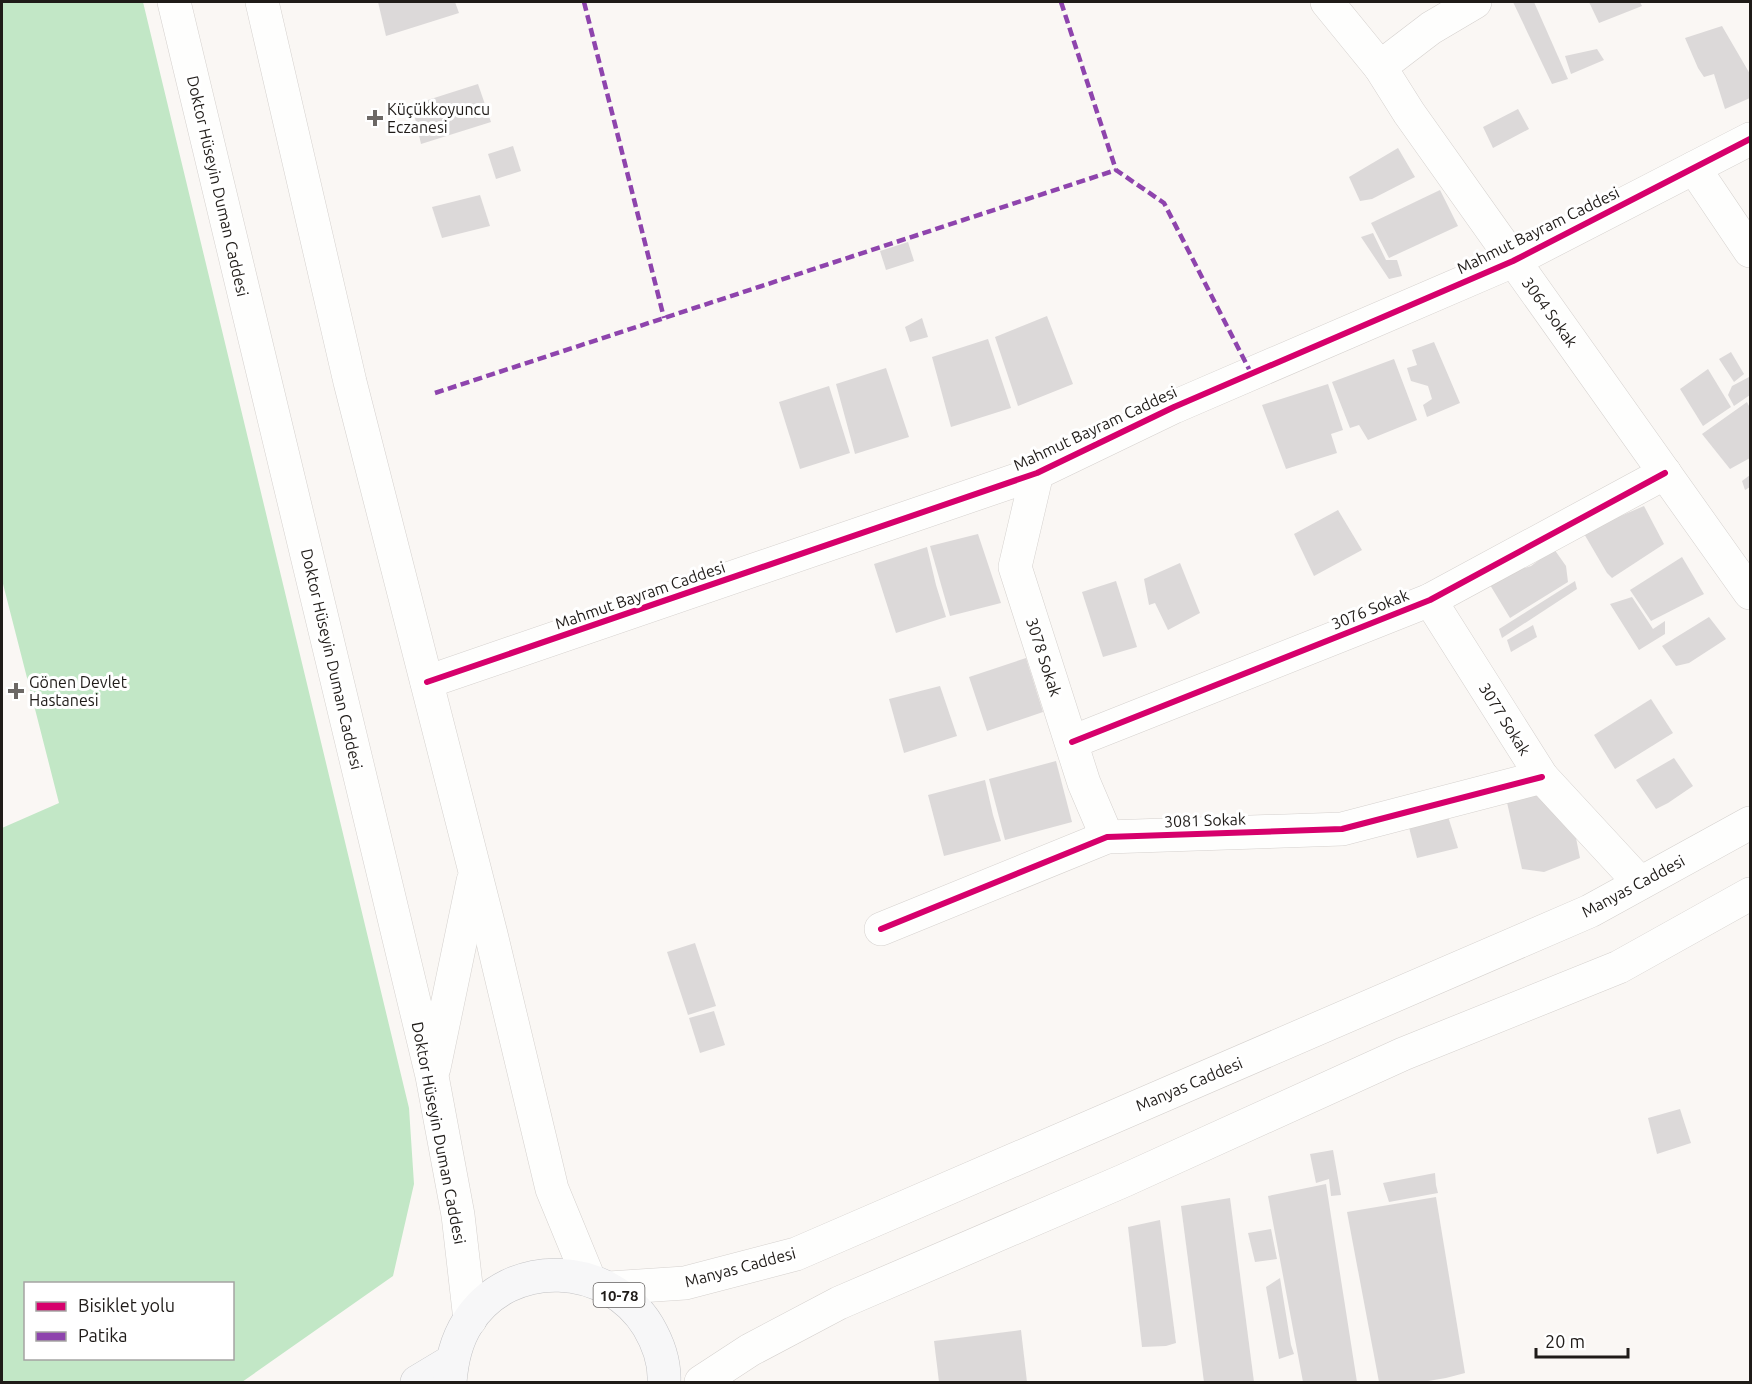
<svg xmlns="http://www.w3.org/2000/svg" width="1752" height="1384" font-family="Ubuntu,sans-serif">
  <rect width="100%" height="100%" fill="#faf7f4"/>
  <path fill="#c2e7c6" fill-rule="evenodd" d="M2 2H143L409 1108 414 1184 393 1276 242 1382H2V828L59 803 2 580ZM26 1284H232V1358H26Z"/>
  <g fill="#dcd9d9">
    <path d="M378 2H455L459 13 386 36Z"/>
    <path d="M1513 2H1534L1568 79 1552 84Z"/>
    <path d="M1589 2H1640L1642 6 1599 23Z"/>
    <path d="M1722 26 1750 74V98L1725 109 1714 74 1704 77 1698 68 1685 38Z"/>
    <path d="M1597 49 1604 60 1571 74 1565 56Z"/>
    <path d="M478 84 491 122 421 144 412 105Z"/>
    <path d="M1518 109 1529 129 1493 148 1483 127Z"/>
    <path d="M513 146 521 171 496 179 488 154Z"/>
    <path d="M1398 148 1415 177 1372 199 1360 201 1349 177Z"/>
    <path d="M1440 190 1458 226 1389 258 1371 223Z"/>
    <path d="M480 195 490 226 442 238 432 207Z"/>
    <path d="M1373 233 1386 260H1397L1402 276 1389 279 1361 237Z"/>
    <path d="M908 242 914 261 886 270 880 251Z"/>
    <path d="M1047 316 1073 384 1018 406 995 337Z"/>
    <path d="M922 318 928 337 910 342 905 327Z"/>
    <path d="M988 339 1011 408 951 427 932 357Z"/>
    <path d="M1434 342 1460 403 1427 417 1423 405 1432 399 1428 386 1411 381 1407 368 1417 365 1412 350Z"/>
    <path d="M1731 352 1744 374 1734 382 1719 359Z"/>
    <path d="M1394 359 1417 420 1368 440 1359 425 1350 428 1332 382Z"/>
    <path d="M886 368 909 437 855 454 836 384Z"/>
    <path d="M1708 369 1731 407 1703 426 1680 389Z"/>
    <path d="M1749 377 1750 395 1734 406 1728 395 1732 386Z"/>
    <path d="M1328 384 1343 430 1331 434 1337 453 1286 469 1262 405Z"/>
    <path d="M829 386 850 453 800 469 779 402Z"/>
    <path d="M1747 402 1750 408V458L1730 469 1702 434Z"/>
    <path d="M1750 475V487L1745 490 1742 481Z"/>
    <path d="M1644 506 1664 544 1612 578 1607 573 1583 532Z"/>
    <path d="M1338 510 1362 550 1314 576 1294 534Z"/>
    <path d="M978 534 1001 603 950 616 930 546Z"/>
    <path d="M927 547 936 585 946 617 896 633 874 564Z"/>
    <path d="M1554 549 1566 566 1568 582 1510 618 1487 580 1531 566Z"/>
    <path d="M1682 557 1704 594 1651 621 1630 590Z"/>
    <path d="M1180 563 1200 613 1168 630 1155 603 1149 605 1144 579Z"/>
    <path d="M1116 581 1137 647 1103 657 1082 592Z"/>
    <path d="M1575 581 1577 589 1502 638 1499 629Z"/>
    <path d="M1632 597 1653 629 1665 621V634L1639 650 1610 604Z"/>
    <path d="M1709 617 1726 639 1689 663 1676 666 1662 646Z"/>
    <path d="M1533 625 1537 637 1511 652 1507 640Z"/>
    <path d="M1026 658 1043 712 987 731 969 677Z"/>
    <path d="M940 686 957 736 904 753 889 699Z"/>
    <path d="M1651 699 1673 733 1615 769 1594 735Z"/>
    <path d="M1674 758 1693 786 1668 803 1656 809 1636 780Z"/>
    <path d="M1056 761 1072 822 1005 840 989 779Z"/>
    <path d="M985 780 993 815 1001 841 944 856 928 795Z"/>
    <path d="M1532 782 1574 828 1580 858 1544 872 1522 869 1506 798Z"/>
    <path d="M1445 807 1458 848 1417 858 1406 816Z"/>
    <path d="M695 943 716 1006 688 1015 667 952Z"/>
    <path d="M714 1011 725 1045 700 1053 689 1018Z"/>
    <path d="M1680 1109 1691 1143 1657 1154 1648 1118Z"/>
    <path d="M1333 1150 1341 1195 1331 1196 1329 1179 1316 1183 1310 1154Z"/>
    <path d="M1435 1173 1436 1185 1438 1193 1389 1202 1383 1183Z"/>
    <path d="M1326 1184 1357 1382H1303L1268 1196Z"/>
    <path d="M1436 1197 1465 1373 1446 1378 1422 1382H1379L1347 1212Z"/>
    <path d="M1230 1198 1254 1382H1204L1181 1206Z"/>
    <path d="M1160 1220 1176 1343 1166 1346 1142 1347 1128 1227Z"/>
    <path d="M1271 1229 1277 1259 1255 1262 1248 1233Z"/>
    <path d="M1280 1278 1291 1345 1294 1354 1279 1359 1266 1287Z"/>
    <path d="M1021 1330 1027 1382H939L934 1341Z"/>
  </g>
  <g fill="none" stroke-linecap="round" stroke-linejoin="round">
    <defs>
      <g id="minor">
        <path d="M1327 2 1380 67 1409 113 1750 593"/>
        <path d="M1380 67 1431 28 1475 2"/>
        <path d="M1694 168 1750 251"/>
        <path d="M1037 473 1015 567 1084 783 1107 837"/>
        <path d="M1430 600 1542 777 1640 883"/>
        <path d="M427 682 1037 473 1174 407 1513 261 1750 139"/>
        <path d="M1072 742 1430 600 1665 473"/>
        <path d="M881 929 1107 837 1342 829 1542 777"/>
      </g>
      <g id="secondary">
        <path d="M174 2 432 1076 458 1215 470 1320"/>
        <path d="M262 2 350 382 491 934 552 1189 589 1279"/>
        <path d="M434 1068 473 881"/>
        <path d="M609 1288 685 1283 796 1254 1590 911 1750 823"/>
        <path d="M701 1382 750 1350 839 1303 1123 1181 1403 1054 1619 967 1750 894"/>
      </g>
      <g id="primary">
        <path d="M417 1382 452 1361"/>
        <path d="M450 1382C452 1360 456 1341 468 1322 510 1256 609 1262 648 1326 658 1343 665 1363 664 1382"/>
      </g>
    </defs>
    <use href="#minor" stroke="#d5d1ce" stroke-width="34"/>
    <use href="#secondary" stroke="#d5d1ce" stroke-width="34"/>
    <use href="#primary" stroke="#c3c3c5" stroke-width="34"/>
    <use href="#minor" stroke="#fefefd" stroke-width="33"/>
    <use href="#secondary" stroke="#fefefd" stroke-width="33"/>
    <use href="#primary" stroke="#f7f7f8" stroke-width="33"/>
    <g stroke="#8e44ad" stroke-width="4.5" stroke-dasharray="9 4.5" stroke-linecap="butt">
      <path d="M584 2 664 318"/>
      <path d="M1061 2 1116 170 1164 203 1251 373"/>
      <path d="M435 393 1116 170"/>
    </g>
    <defs>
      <g id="cycleway">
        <path d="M427 682 1037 473 1174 407 1513 261 1750 139"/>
        <path d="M1072 742 1430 600 1665 473"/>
        <path d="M881 929 1107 837 1342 829 1542 777"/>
      </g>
    </defs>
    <use href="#cycleway" stroke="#fff" stroke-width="10"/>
    <use href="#cycleway" stroke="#d6006c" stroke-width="6"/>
  </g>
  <g fill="#6c6865" stroke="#fff" stroke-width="2">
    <path d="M372 109h6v6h6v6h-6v6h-6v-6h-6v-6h6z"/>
    <path d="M13 682h6v6h6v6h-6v6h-6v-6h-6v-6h6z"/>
  </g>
  <g text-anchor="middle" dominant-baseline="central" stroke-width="6" stroke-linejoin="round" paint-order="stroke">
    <rect fill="#fff" stroke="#625f5d" stroke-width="1.5" x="593.5" y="1283" width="51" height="24" rx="4.5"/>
    <g font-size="15" font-weight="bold" fill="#1f1b18">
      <text x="619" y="1295">10-78</text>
    </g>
    <g font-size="16" fill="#1f1b18" stroke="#fff" text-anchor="start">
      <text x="387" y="109">Küçükkoyuncu<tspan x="387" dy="18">Eczanesi</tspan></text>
      <text x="29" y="682">Gönen Devlet<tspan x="29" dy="18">Hastanesi</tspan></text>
    </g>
    <g font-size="16" fill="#1f1b18" stroke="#fff">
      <text transform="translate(218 186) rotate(77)">Doktor Hüseyin Duman Caddesi</text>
      <text transform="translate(1538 230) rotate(-26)">Mahmut Bayram Caddesi</text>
      <text transform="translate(1550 312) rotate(54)">3064 Sokak</text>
      <text transform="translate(1095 428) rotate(-25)">Mahmut Bayram Caddesi</text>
      <text transform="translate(640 595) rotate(-19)">Mahmut Bayram Caddesi</text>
      <text transform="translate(1370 609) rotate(-22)">3076 Sokak</text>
      <text transform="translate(1044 657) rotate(72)">3078 Sokak</text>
      <text transform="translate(332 659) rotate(77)">Doktor Hüseyin Duman Caddesi</text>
      <text transform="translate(1505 719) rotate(58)">3077 Sokak</text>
      <text transform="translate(1205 820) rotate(-2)">3081 Sokak</text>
      <text transform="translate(1633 886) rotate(-28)">Manyas Caddesi</text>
      <text transform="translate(1189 1084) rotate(-23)">Manyas Caddesi</text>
      <text transform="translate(439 1133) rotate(79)">Doktor Hüseyin Duman Caddesi</text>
      <text transform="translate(740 1267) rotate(-15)">Manyas Caddesi</text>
    </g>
  </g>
  <rect width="1752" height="1384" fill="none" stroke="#1f1b18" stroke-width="6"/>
  <rect x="24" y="1282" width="210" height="78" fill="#ffffff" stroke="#a5a4a3" stroke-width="1.5"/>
  <rect x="36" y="1302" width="30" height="9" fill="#d6006c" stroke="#a5a4a3" stroke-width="1.5"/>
  <text x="78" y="1312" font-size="18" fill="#1f1b18">Bisiklet yolu</text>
  <rect x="36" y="1332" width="30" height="9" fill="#8e44ad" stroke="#a5a4a3" stroke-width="1.5"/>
  <text x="78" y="1342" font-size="18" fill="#1f1b18">Patika</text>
  <path d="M1536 1348v9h92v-9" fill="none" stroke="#1f1b18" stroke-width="3"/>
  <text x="1545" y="1348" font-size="18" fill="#1f1b18" stroke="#ffffff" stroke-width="4.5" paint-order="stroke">20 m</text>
</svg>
